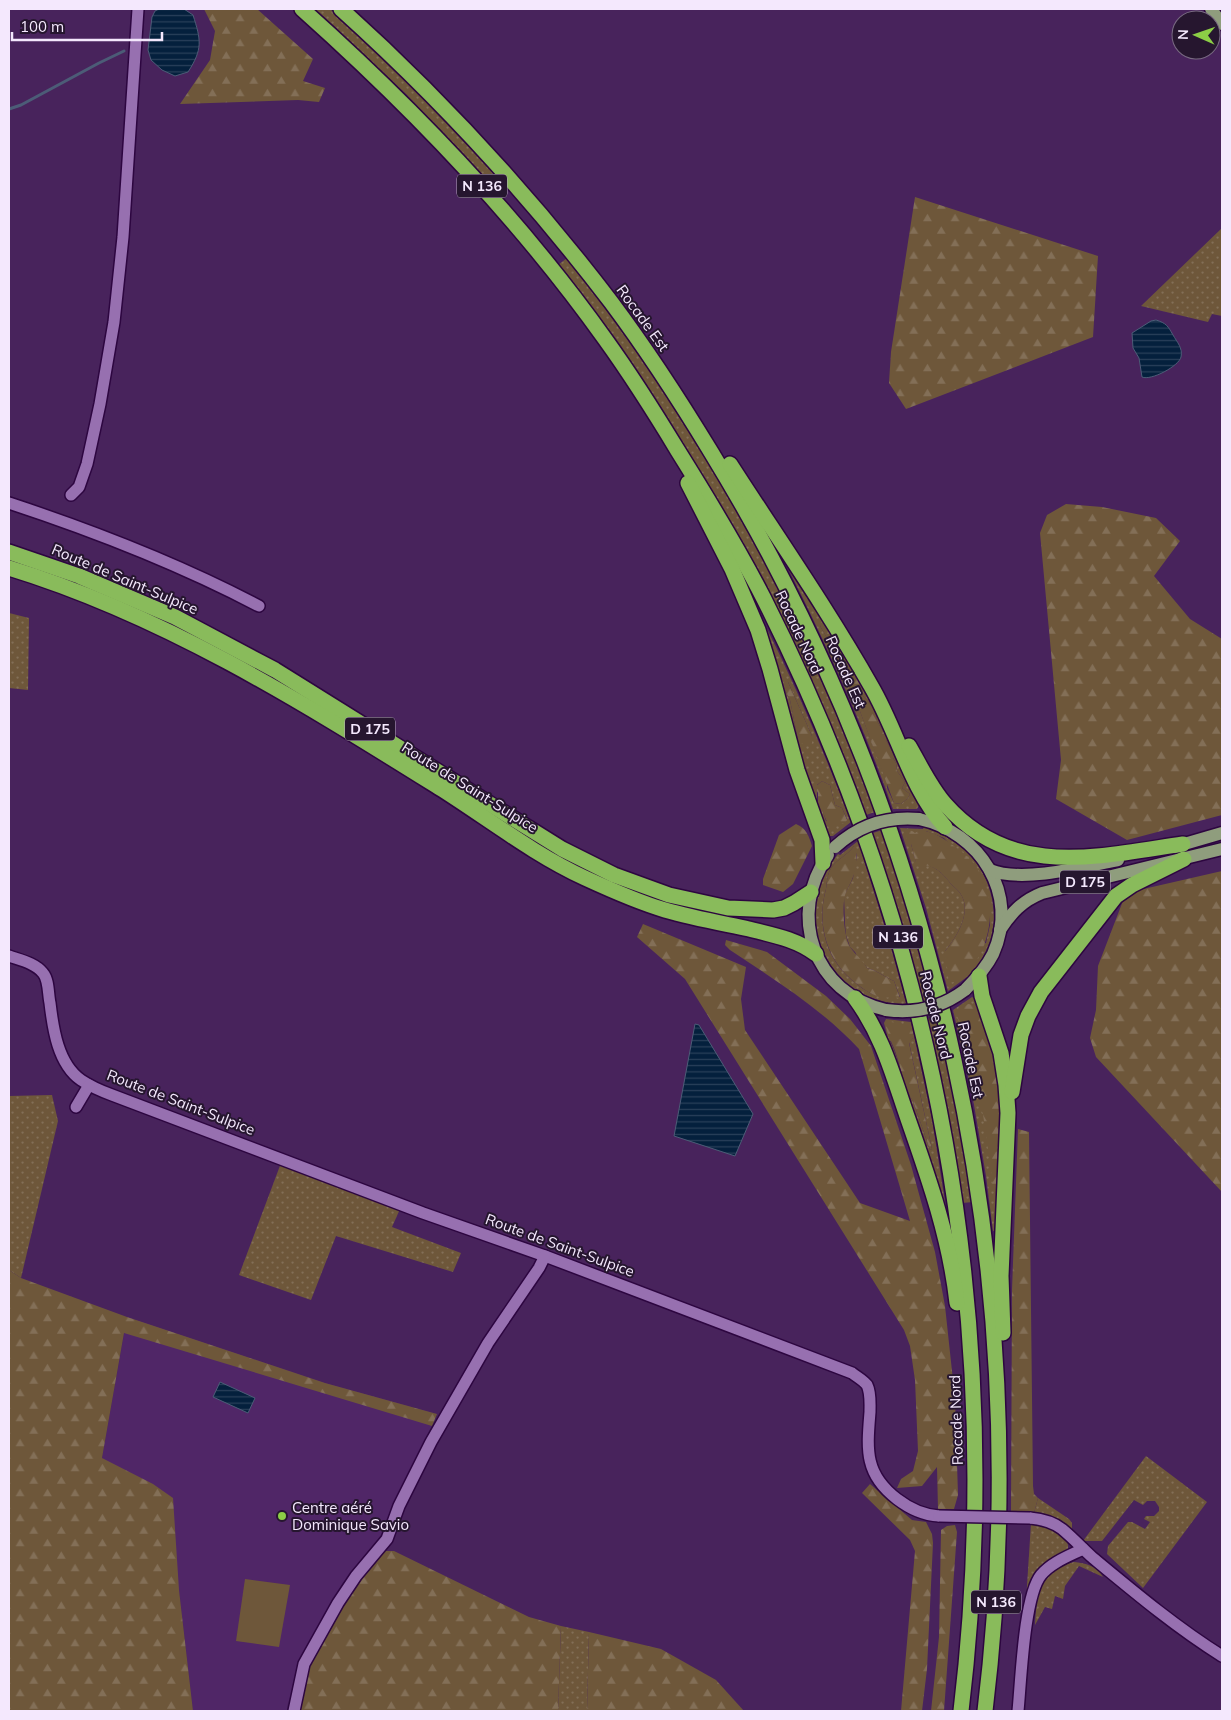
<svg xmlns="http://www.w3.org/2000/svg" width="1231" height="1720" font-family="Mulish,sans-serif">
  <defs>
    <pattern id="grass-dots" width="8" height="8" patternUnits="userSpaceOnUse" patternTransform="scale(1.25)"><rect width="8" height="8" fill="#6e573a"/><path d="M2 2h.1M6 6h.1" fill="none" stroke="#836f57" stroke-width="1.8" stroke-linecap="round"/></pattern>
    <pattern id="forest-firs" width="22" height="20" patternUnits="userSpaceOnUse" patternTransform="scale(1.25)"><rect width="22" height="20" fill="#6e573a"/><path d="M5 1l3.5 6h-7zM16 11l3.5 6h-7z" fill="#836f57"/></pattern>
    <pattern id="water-rules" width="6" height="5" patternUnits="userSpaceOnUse" patternTransform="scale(1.25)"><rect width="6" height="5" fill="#04203d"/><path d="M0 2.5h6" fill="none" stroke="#29405a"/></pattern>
  </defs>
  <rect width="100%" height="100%" fill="#48235c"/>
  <path fill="#502667" d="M127 1317 325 1383 437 1414 381 1535 342 1584 302 1663 287 1706V1711H193L179 1590 102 1458Z"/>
  <g fill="url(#grass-dots)" fill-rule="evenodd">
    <path d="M315 9H330L414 87 505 184 496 190 406 94Z"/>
    <path d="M1222 228V316L1212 314 1208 322 1141 306Z"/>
    <path d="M567 258C656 372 733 493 797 623 827 684 851 748 875 812L866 815C792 613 689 435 558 265Z"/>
    <path d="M778 549 794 570 856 668 890 732 920 803 917 809H893C861 719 822 634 778 549ZM823 622H827L845 653 846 661 858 677 863 689 862 695 876 710 877 721 886 736V740L893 753V758L896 763 897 771 905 782 902 788 910 794 908 798 901 804 894 803 887 788V782L858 706 833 653 830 643 820 626Z"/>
    <path d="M737 571C781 652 818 736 851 822L833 836H830L816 805ZM788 682 812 736V743L798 740 790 700 783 686ZM822 781 830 785 835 805 842 808 847 819 839 823 826 821 822 808 817 801V785Z"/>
    <path d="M9 613 29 618 28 690 9 688Z"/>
    <path d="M924 827C958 838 985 862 992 899 994 911 995 922 992 934 988 950 979 965 969 978L967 977 948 991 926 908 900 828 923 829ZM926 831 944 838 985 884 989 906 990 925 986 943 945 951C957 937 973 911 960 893 958 890 955 888 952 885 939 869 936 867 916 862L911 844Z"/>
    <path d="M882 830 909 914 933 998 923 1001 893 896 873 833Z"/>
    <path d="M858 841 889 940 906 1003 904 1004C846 1003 806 951 817 895 820 880 829 866 838 854L840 855ZM854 846 857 856 853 878 844 896 845 924 846 935 850 947 855 952 860 962 865 965 867 968C876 970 885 977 894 981L900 997C891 996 881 997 873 994 868 992 861 988 857 984 826 962 816 924 826 889 827 882 827 876 830 870 836 859 847 856 854 846Z"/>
    <path d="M972 997 976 999 995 1056 1003 1101 998 1231H993L986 1176 972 1093 953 1010Z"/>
    <path d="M937 1016 948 1063 973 1202 962 1203 947 1111 927 1019Z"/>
    <path d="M886 1019 911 1022 932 1119 950 1234 890 1047 884 1023ZM913 1038 909 1042 932 1149 930 1150 913 1101C901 1083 900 1060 890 1041Z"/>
    <path d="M52 1095 58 1121 21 1278 9 1270V1096Z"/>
    <path d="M281 1163 400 1209 392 1227 461 1253 453 1272 336 1236 311 1300 239 1275Z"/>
    <path d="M1146 1456 1207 1502 1143 1588 1107 1554 1108 1546 1128 1522H1132L1145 1529 1150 1522 1144 1519 1146 1516H1154L1159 1511V1507L1155 1501H1147L1143 1505 1134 1500 1102 1541H1083Z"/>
    <path d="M1038 1498 1069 1519 1072 1523V1529L1034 1513Z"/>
    <path d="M1031 1523C1045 1526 1074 1533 1067 1553L1026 1602Z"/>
    <path d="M1074 1562C1085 1563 1097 1566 1103 1577L1079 1566 1065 1586 1063 1599 1055 1596 1052 1609 1045 1607 1035 1625C1037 1592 1039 1571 1074 1562Z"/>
    <path d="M561 1626 589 1632 587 1711H558Z"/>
  </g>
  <g fill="url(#forest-firs)">
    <path d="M204 9H257L313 59 303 81 325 88 319 102 298 100 180 104 210 60 215 31Z"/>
    <path d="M915 197 1098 256 1093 337 906 409 889 383 891 352Z"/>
    <path d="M1066 504 1102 507 1156 518 1180 541 1154 576 1190 619 1222 639V815L1127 840 1056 799 1061 760 1040 533 1047 515Z"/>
    <path d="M826 622 845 653 846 661 858 677 863 689 862 695 876 710 877 721 886 736V740L893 753V758L896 763 897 771 905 782 902 788 910 794 908 798 901 804 894 803 858 706 833 653 830 643 820 626 821 623Z"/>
    <path d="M786 680 788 682 812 736V743L807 745 800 743 798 740 790 700 783 686Z"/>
    <path d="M822 781 830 785 835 805 842 808 847 820 845 823 830 826C824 819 824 810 818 804V793L815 787Z"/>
    <path d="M796 824C806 828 809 836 812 846L793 884 783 892 763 885V879L779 835Z"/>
    <path d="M910 830 915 833 920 830C931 831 942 837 951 844 963 852 974 861 981 874 996 902 992 940 973 966 967 974 959 982 949 983L945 951C957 937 973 911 960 893 958 890 955 888 952 885 939 869 936 867 916 863L911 844 904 835 906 832Z"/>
    <path d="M854 846 856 847C857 857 857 868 853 877 851 883 847 889 845 895 842 907 844 933 849 945 853 953 863 960 867 968 876 970 885 977 894 981L900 998C894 997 887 998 881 997 872 995 864 990 857 984 827 962 816 925 826 889 827 882 827 876 830 870 836 859 847 856 854 846Z"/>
    <path d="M1222 871V1192L1096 1057 1090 1038 1096 1010 1098 966 1126 893Z"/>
    <path d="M643 924 746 967 741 999 745 1030 860 1203 910 1221 859 1049C822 1009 775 980 730 950L725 945 726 940 767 952 826 996 850 1019 871 1046 911 1165 935 1252 945 1306 955 1399 958 1495 954 1509H938L937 1467 922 1486 897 1488 901 1479 913 1471 918 1451 915 1380 910 1346 904 1330 685 979 637 937Z"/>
    <path d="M968 1004 975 1005C987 1040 1000 1077 1000 1114 1001 1127 998 1140 997 1153 997 1168 998 1184 998 1200L996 1206 983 1114 980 1107 972 1063 956 1013Z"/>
    <path d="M891 1022 910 1025 913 1038 909 1043 932 1149 930 1150 913 1101C904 1088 902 1072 897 1057 894 1046 889 1039 886 1027Z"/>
    <path d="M1018 1129 1029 1132 1033 1486 1034 1494 1038 1498 1034 1513 1011 1512 1012 1290Z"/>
    <path d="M9 1270 21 1278 127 1317 325 1383 437 1414 432 1426 124 1333 102 1458 153 1484 173 1498 179 1590 193 1711H9Z"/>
    <path d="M870 1484 912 1520 926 1522 932 1534 933 1543 927 1669 922 1711H901L915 1551 910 1540 862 1493Z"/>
    <path d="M955 1525 957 1532 944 1711H931L939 1637 941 1530 947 1526Z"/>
    <path d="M384 1551H394L529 1617 561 1626 558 1711H299L307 1664 347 1597Z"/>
    <path d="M589 1632 661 1649 716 1680 744 1711H587Z"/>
  </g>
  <path fill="#6e573a" d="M245 1579 290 1585 279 1647 236 1641Z"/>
  <g fill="url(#water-rules)" stroke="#4c5c77">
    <path d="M159 9H184L193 15C201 40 203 49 188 72L175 76 162 70 151 60 148 50 152 17 155 11Z"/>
    <path d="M1156 320C1166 323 1168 326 1173 335 1177 342 1183 348 1181 357 1179 366 1151 381 1142 377L1139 358 1133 348 1132 333 1151 321Z"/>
    <path d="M695 1024 699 1025 753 1114 735 1156 674 1136Z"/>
    <path d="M220 1382 255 1398 248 1413 213 1397Z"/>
  </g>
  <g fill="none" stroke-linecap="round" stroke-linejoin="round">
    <path stroke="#4c5c77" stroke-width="3" d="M9 109 21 105 99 63 124 51"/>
    <defs>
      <g id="minor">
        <path d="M71 495 79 487 87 464 100 404 114 322 123 237 138 9"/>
        <path d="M9 503C94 531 179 564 259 606"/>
        <path d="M9 956C20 960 35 963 43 973 49 980 48 994 50 1003 53 1029 58 1064 81 1080 90 1086 101 1091 112 1095L423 1213 545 1256 852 1373C857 1377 863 1380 867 1385 871 1393 870 1404 870 1412 867 1449 864 1474 897 1499 910 1509 923 1515 939 1516"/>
        <path d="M76 1107 89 1085"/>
        <path d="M1030 1518C1041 1519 1053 1522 1062 1529 1073 1538 1083 1549 1093 1558 1134 1592 1177 1628 1222 1656"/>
        <path d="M294 1711 304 1664 338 1603 356 1576 387 1539 399 1506 431 1442 488 1343 539 1268 545 1256"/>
        <path d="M1018 1711C1021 1681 1024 1596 1041 1575 1052 1562 1069 1556 1083 1549"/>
      </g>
      <g id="major">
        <path d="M1211 9 1222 24"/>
        <path d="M919 819C980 832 1020 894 993 954 986 968 976 979 965 990"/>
        <path d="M1174 847 1222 833"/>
        <path d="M828 855C787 914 813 994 886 1010"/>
        <path d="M990 870C1022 883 1084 867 1118 860"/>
        <path d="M1000 930C1011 913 1022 901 1042 893L1222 849"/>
      </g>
      <g id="highway">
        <path d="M302 9C414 109 518 217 605 339 631 375 655 413 678 451 708 499 738 548 764 599 938 944 1007 1328 961 1711"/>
        <path d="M341 9C440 98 530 196 611 302 647 350 680 401 711 452 940 826 1038 1277 985 1711"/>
        <path d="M730 464C777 537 828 610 871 686 898 732 910 788 945 827"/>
        <path d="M688 483 732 569 758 630 770 669 797 770 822 840 823 863"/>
        <path d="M9 552 79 576 175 617 275 670 562 849 614 875 669 895 728 908 773 910 784 908 794 903 811 892"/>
        <path d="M9 568C166 616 305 704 443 790 490 820 535 855 585 878 611 890 638 902 665 910 693 918 721 923 749 929 773 935 796 939 816 954"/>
        <path d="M909 746C920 765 930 787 945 804 1011 879 1095 857 1183 844"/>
        <path d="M979 976 982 996 1001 1053 1006 1085 1008 1113 1001 1276 1003 1333"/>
        <path d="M855 998C883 1036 893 1076 908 1119 929 1179 950 1239 957 1303"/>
        <path d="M1012 1092 1021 1035 1028 1016 1041 992 1116 896 1132 885 1184 859"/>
      </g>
    </defs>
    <use href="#minor" stroke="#2d0640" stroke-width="14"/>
    <use href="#major" stroke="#2d0640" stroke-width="15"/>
    <use href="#highway" stroke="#2d0640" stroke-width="18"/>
    <use href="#minor" stroke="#9770b0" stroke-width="11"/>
    <use href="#major" stroke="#8f9d7d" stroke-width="12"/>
    <use href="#highway" stroke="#89bb5b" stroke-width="15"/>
    <defs>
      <path id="minor-bridge" d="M939 1516 1030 1518"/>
      <g id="major-bridge">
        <path d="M835 847C859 825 886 816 919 819"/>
        <path d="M886 1010C915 1014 941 1008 965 990"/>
      </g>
    </defs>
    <use href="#minor-bridge" stroke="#2d0640" stroke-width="14" stroke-linecap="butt"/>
    <use href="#major-bridge" stroke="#2d0640" stroke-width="15" stroke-linecap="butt"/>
    <use href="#minor-bridge" stroke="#9770b0" stroke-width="11"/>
    <use href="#major-bridge" stroke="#8f9d7d" stroke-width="12"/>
  </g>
  <circle fill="#8cce46" stroke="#26162f" stroke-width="2" cx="282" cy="1516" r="5"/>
  <g text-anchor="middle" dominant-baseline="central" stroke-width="4" stroke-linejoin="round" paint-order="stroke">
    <g fill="#26162f" stroke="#b6a9bf" stroke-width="1">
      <rect x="457" y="174.5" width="50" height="23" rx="4"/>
      <rect x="345" y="717.5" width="50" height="23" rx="4"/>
      <rect x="1060" y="870.5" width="50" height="23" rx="4"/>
      <rect x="873" y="925.5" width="50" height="23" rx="4"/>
      <rect x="971" y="1590.5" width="50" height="23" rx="4"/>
    </g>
    <g font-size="14" font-weight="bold" fill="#f4e8fd">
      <text x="482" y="186">N 136</text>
      <text x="370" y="729">D 175</text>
      <text x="1085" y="882">D 175</text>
      <text x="898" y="937">N 136</text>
      <text x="996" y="1602">N 136</text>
    </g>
    <g font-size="15" fill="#f4e8fd" stroke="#26162f">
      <text transform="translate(643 318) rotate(54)">Rocade Est</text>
      <text transform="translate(125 579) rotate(23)">Route de Saint-Sulpice</text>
      <text transform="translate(799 632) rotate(65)">Rocade Nord</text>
      <text transform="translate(846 672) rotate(66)">Rocade Est</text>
      <text transform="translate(470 787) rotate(32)">Route de Saint-Sulpice</text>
      <text transform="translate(936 1015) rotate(76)">Rocade Nord</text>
      <text transform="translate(971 1060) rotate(78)">Rocade Est</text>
      <text transform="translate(181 1102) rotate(21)">Route de Saint-Sulpice</text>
      <text transform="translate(560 1245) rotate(20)">Route de Saint-Sulpice</text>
      <text transform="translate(956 1420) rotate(-92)">Rocade Nord</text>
    </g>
    <g font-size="15" fill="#f4e8fd" stroke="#26162f" text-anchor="start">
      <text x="292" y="1507">Centre aéré<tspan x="292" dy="17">Dominique Savio</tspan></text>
    </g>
  </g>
  <rect width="1231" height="1720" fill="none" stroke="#f4e8fd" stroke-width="20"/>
  <g transform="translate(1196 35) rotate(272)"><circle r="24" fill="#26162f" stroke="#786a81"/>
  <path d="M0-4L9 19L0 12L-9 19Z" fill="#8cce46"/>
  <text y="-8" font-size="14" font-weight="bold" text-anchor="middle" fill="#f4e8fd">N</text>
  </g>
  <path d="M12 32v8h150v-8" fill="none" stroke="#f4e8fd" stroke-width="2.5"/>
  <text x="20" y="32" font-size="15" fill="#f4e8fd" stroke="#26162f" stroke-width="4" paint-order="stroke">100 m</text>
</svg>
